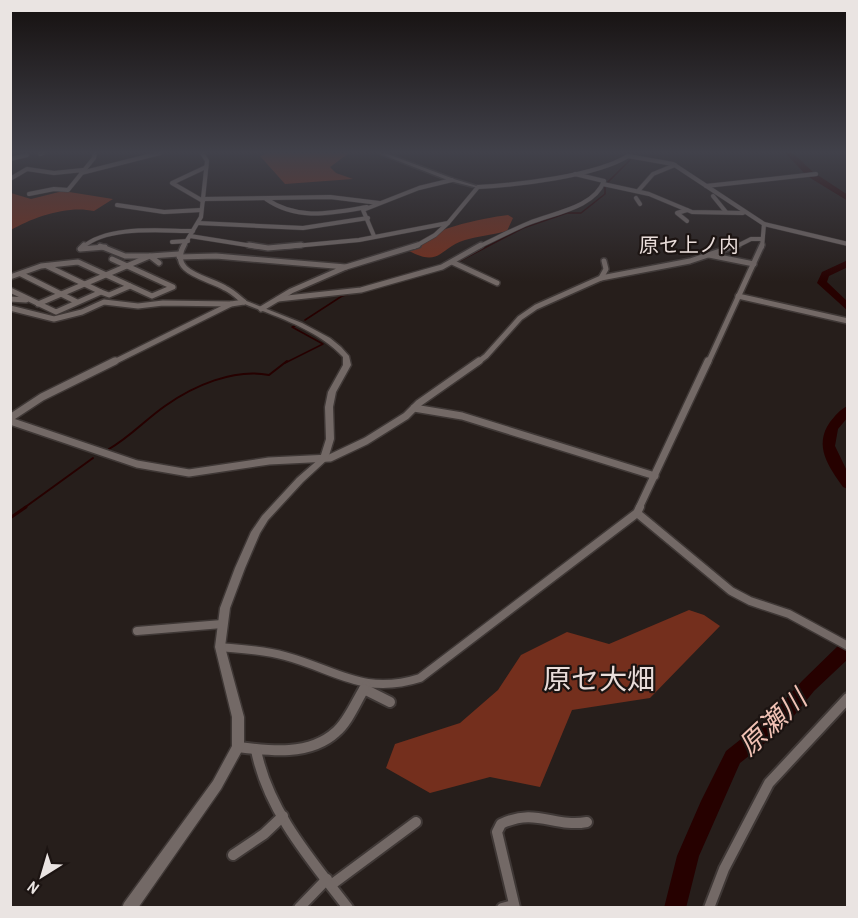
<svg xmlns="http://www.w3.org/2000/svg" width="858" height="918" font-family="'Archivo Narrow','Noto Sans JP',sans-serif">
  <rect width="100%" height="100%" fill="#261e1b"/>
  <g fill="#742f1d">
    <path d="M268 153H349L330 167 336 173 353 179 285 184 260 156Z"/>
    <path d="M63 191 113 199 94 211C68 205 33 217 11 230V193L31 199Z"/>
    <path d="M508 215 513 218 507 231C493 235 478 236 465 240 440 247 441 268 409 251 424 230 482 218 508 215Z"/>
    <path d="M689 610 704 615 720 626 650 698 572 710 540 787 490 777 430 793 386 768 395 744 460 723 498 690 521 655 567 632 609 644Z"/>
  </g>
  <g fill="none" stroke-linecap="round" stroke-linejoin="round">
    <g stroke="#260100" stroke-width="1.5">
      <path d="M446 268 523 228 567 213H581L605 194V185L630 160"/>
      <path d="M305 320 342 296 438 271"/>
      <path d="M285 363 323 344 292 327 295 326"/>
    </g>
    <g stroke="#260100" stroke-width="2">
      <path d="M109 449C130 437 145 420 165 406 193 386 234 368 269 375L287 361"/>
      <path d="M24 508 93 458"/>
    </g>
    <path stroke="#260100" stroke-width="3" d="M10 518 26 507"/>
    <g fill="#260100" fill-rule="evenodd">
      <path d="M785 153H793L813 172 848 195V201L807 176Z"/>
      <path d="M848 260V267L829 276 827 282 848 302V311L817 283 822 272Z"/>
      <path d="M848 406V417L838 429 835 446 848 473V489L843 487C829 467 813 446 830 422 835 416 840 409 848 406Z"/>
      <path d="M848 640V659L814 691 784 728 740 763 699 856 686 908H664L677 856 701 801 726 751 770 716 802 681 842 642Z"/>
    </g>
    <defs>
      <g id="minor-far4">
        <path d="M40 154 43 153"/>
        <path d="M10 159 27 155"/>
        <path d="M81 173 160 153"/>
        <path d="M10 179 27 169 54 173 83 170"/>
        <path d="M603 184 649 194 692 212 743 213"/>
        <path d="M706 186 816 174"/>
        <path d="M638 191 653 174 675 165"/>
        <path d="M29 194 54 189 68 190 94 158 95 153"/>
        <path d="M713 196 726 212"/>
        <path d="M636 198 640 204"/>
        <path d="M203 199 330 197 379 203"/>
        <path d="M266 199C298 221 331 213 367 207"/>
        <path d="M203 201 172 183 206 167"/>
        <path d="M117 205 164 212 201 210"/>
        <path d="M687 210 677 213 687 221"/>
        <path d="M198 223 303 228 368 218"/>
        <path d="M190 236 259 247"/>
        <path d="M374 236 363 210 419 188 452 180"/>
        <path d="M172 242 188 241"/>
        <path d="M83 247C108 225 161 231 193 231"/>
        <path d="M183 247 201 217 207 161 202 153"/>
        <path d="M284 247 359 240 448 223 478 187C517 185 596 176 628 156L673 164 764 224 848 244"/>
        <path d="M414 247 435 235 448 223"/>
        <path d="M478 247C495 239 512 230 529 223 553 213 594 208 604 181L575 174"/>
        <path d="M735 247 751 239H762"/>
        <path d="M762 247 764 224"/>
      </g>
      <g id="minor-far3">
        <path d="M84 245 80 249 105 247"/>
        <path d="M184 245C168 273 207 277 225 288 232 291 238 297 244 302"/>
        <path d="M249 245 268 248 301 245"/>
        <path d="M100 246 125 256H150L159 263"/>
        <path d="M709 255 754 264"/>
        <path d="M179 257 216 256 346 267 291 291 261 309"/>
        <path d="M452 262 497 283"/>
        <path d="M346 267 418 245"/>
        <path d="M21 274 77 302"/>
        <path d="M10 277 41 266 78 262 152 296 173 287 112 259"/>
        <path d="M601 278 606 269 604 261"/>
        <path d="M10 290 56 312 101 292 47 266"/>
        <path d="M101 292 109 295 130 286"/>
        <path d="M738 296 848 321"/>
        <path d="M10 299 26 300"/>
        <path d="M278 299 361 290 442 267 481 245"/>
        <path d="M38 304 150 256 179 254"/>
        <path d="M10 308 54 319 82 312 104 302 138 306 163 303 231 304"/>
        <path d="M112 363 231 304 244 302"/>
        <path d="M477 363 486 356 520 318 536 307 601 278 690 261 738 245"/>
        <path d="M708 363 762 245"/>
      </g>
      <g id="minor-far2">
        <path d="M414 408 462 416 655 476"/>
        <path d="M10 418 42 397 115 361"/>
        <path d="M10 421 137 464 189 473 269 461 330 458 366 441 406 416 419 403 479 361"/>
        <path d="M639 508 708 361"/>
      </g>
      <g id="minor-far1">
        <path d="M637 513 731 591 750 601 789 614 848 646"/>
        <path d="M137 631 222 624"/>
        <path d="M220 647C242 649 264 650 285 656 337 670 363 696 420 678L637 513 640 507"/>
        <path d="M364 689 367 690"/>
        <path d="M363 690 366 685"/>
      </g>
      <g id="minor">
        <path d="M364 689 390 702"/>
        <path d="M238 747C270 751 310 756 336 732 348 722 356 702 364 689"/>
        <path d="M256 750C268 811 311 860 348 908"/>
        <path d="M233 855 264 834 283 816"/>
        <path d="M331 885 416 822"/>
        <path d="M299 908 327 879"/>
        <path d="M502 908 514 905"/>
        <path d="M515 908 497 832 501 824C536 807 554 828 587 822"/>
        <path d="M709 908 724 869 769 783 848 698"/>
      </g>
      <g id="tertiary">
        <path d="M378 153H385L454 179 480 187 478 188 450 181Z"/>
        <path d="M244 300 302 323 330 338 341 347 349 356 351 365 336 392 333 407 334 439 328 459 303 482 268 520 260 533 245 568 230 608 225 647 244 717V747L221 789 138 908H122L124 903 213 781 232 746V717L215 647 220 608 235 568 251 532 262 516 297 478 320 458 326 439 325 407 328 392 343 365V357C317 329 277 317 242 303V301Z"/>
      </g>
    </defs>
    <use href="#minor-far4" stroke="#3f3836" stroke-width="5"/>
    <use href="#minor-far3" stroke="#3f3836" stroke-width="8"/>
    <use href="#minor-far2" stroke="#3f3836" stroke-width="10"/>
    <use href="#minor-far1" stroke="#3f3836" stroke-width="11"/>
    <use href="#minor" stroke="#3f3836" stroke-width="14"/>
    <use href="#tertiary" stroke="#3f3836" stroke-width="3"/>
    <use href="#minor-far4" stroke="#736966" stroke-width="4"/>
    <use href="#minor-far3" stroke="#736966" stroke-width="5"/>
    <use href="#minor-far2" stroke="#736966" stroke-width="7"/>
    <use href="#minor-far1" stroke="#736966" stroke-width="8"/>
    <use href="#minor" stroke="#736966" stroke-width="10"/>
    <use href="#tertiary" fill="#736966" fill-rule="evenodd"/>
  </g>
  <linearGradient id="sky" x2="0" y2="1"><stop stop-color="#15100f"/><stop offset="0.54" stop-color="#41414a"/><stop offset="1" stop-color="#41414a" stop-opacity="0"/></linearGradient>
  <rect width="858" height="282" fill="url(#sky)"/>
  <g text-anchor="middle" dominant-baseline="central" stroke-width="4.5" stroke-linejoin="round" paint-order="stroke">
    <g font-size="20" fill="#e9ddda" stroke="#1c1412">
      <text x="689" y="244">原セ上ノ内</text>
    </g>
    <g font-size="27" font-style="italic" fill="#f0c1b4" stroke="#1c1412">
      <text transform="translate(772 722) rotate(-43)">原瀬川</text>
    </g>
    <g font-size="28" fill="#e9ddda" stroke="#1c1412">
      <text x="599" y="679">原セ大畑</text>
    </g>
  </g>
  <rect width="858" height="918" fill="none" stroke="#eae4e2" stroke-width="24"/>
  <g transform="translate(42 876) rotate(217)" stroke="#1c1412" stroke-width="4.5" paint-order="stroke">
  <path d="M0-4.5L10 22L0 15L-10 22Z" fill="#eae4e2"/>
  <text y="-9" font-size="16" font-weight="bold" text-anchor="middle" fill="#eae4e2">N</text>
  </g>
</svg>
